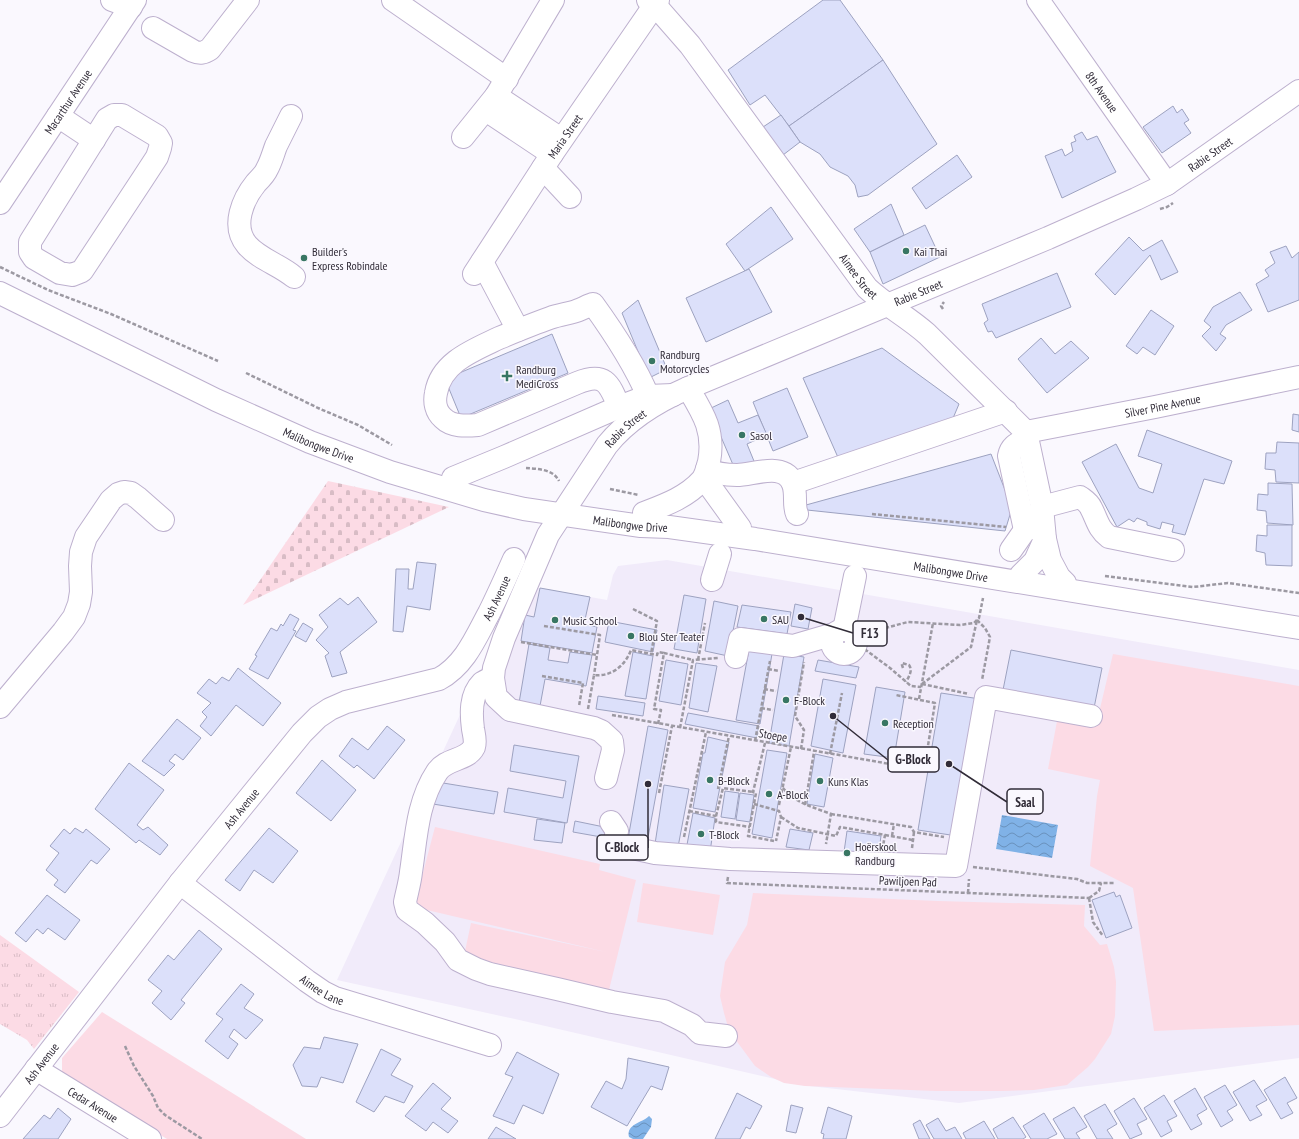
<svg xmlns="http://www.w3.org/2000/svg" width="1299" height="1139" font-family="'PT Sans Narrow',sans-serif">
  <defs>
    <pattern id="cemetery-stones" width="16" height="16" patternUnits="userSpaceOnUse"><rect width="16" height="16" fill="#fcdbe5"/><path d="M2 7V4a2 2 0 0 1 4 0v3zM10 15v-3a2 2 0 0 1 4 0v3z" fill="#d8bcc5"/></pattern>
    <pattern id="park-tufts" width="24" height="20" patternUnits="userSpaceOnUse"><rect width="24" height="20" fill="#fcdbe5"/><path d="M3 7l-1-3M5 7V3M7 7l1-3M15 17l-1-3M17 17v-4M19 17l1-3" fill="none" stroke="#d8bcc5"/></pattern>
    <pattern id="water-waves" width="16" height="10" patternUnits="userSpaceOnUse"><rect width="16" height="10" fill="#80b2e7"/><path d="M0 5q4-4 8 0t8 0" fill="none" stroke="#6991bc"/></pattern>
  </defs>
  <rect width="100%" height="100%" fill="#faf8fe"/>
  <path fill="#f1ebfa" d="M667 560 1299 670V1058L959 1103 801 1085 515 1019 337 980 490 650 520 589 540 588 607 600 613 575 618 566Z"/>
  <g fill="#fcdbe5">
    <path d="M1113 654 1299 686V1025L1154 1031 1133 888 1090 866 1097 796 1100 780 1048 769 1058 716 1097 721Z"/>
    <path d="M435 827 600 864 599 870 636 880 609 990 464 956 471 923 606 952 414 907Z"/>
    <path d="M643 883 720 895 713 935 637 922Z"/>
    <path d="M753 893 938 901 1085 905 1084 926 1100 945 1107 944 1114 967 1116 982 1115 1016 1111 1034 1095 1059 1088 1067 1067 1085 1034 1090 1003 1091H936L805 1086 784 1083 771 1077 755 1066 738 1043 728 1027 724 1013 720 996 725 962 747 925Z"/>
    <path d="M102 1012 306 1139H167L62 1075V1058Z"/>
  </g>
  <path fill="url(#cemetery-stones)" d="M328 481 449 507 243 605Z"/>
  <path fill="url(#park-tufts)" d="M0 935 79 992 34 1049 27 1040 0 1024Z"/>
  <g fill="url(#water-waves)">
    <path d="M1002 815 1058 825 1052 858 996 849Z"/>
    <path d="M649 1116 652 1119 651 1127 643 1139H633L629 1137C626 1124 642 1123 649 1116Z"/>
  </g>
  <g fill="#dce0fa" stroke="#9da2c0">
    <path d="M823 0H840L883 60 789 126 765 95 750 105 728 70Z"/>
    <path d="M883 60 937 144 868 195 858 197 855 185 848 176 830 167 820 154 800 142 789 126Z"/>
    <path d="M1173 106 1177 113 1182 109 1189 120 1184 123 1191 133 1162 153 1143 127Z"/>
    <path d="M781 115 800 142 783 155 763 127Z"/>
    <path d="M1082 132 1087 140 1097 136 1116 172 1062 198 1045 156 1062 149 1065 156 1073 151 1071 143 1076 141 1074 136Z"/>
    <path d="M957 155 972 177 926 209 912 188Z"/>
    <path d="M891 204 904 235 870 252 854 229Z"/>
    <path d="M771 207 793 239 745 271 726 244Z"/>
    <path d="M925 225 940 257 883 284 870 252Z"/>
    <path d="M1129 237 1143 251 1162 240 1178 272 1161 280 1150 255 1115 295 1095 274Z"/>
    <path d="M1286 246 1292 258 1299 252V300L1268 312 1256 284 1269 276 1265 270 1275 263 1270 252Z"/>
    <path d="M749 269 772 312 706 342 686 298Z"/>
    <path d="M1057 273 1071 307 996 338 992 331 988 332 984 323 988 320 982 304Z"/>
    <path d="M1240 292 1252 310 1226 325 1220 334 1226 338 1216 351 1202 336 1211 327 1204 321 1213 307Z"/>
    <path d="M638 300 667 369 649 378 622 313Z"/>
    <path d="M1151 310 1174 326 1155 355 1143 347 1137 354 1126 346Z"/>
    <path d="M552 334 568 373 461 418 445 379Z"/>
    <path d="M1041 338 1055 354 1071 341 1089 358 1047 393 1018 359Z"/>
    <path d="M882 348 959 404 951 423 840 462 803 378Z"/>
    <path d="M787 388 808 437 773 451 753 402Z"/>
    <path d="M728 400 738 423 758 415 767 435 747 444 756 466 737 474 709 409Z"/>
    <path d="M1293 414 1299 415V432L1292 430Z"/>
    <path d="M1147 430 1232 461 1224 484 1204 479 1185 535 1172 532 1174 525 1162 522 1160 529 1147 525V522L1137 518 1134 522 1129 519 1117 527 1082 462 1116 444 1139 488 1153 493 1162 464 1138 456Z"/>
    <path d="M1277 442 1299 443V483L1276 482 1275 470 1265 469 1266 453H1276Z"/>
    <path d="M991 454 1012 508 1005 531 807 510 806 505Z"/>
    <path d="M1268 483 1292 484 1293 525 1267 523 1266 511 1257 510 1258 494 1268 495Z"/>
    <path d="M1267 525H1292V566L1266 565 1265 553 1256 551 1257 535 1267 536Z"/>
    <path d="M417 562 436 564 430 610 407 606 403 632 393 631 396 569H409L408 589H413Z"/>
    <path d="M540 588 590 597 584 624 597 627 592 653 521 641 525 615 534 617Z"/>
    <path d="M684 595 706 599 697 653 674 649Z"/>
    <path d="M358 597 377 622 340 652 347 673 332 677 325 656 329 653 316 640 328 627 319 615 340 598 348 605Z"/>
    <path d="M714 601 738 606 728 656 705 651Z"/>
    <path d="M795 604 812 608 808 629 791 626Z"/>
    <path d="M742 605 791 612 787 634 737 627Z"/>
    <path d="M290 614 299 619 293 630 296 631 268 679 249 669 257 656 255 655 271 628 277 631 281 624 283 626Z"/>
    <path d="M609 621 657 630 653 652 605 642Z"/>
    <path d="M303 623 313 629 306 642 295 636Z"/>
    <path d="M529 644 550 648 548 660 568 663 570 652 592 655 586 686 545 679 540 706 519 703Z"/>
    <path d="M750 644 773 648 760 724 736 720Z"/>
    <path d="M1011 650 1102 668 1093 713 1002 695Z"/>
    <path d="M633 652 653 656 646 699 625 696Z"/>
    <path d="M784 654 804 657 789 746 769 743Z"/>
    <path d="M666 660 688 664 681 705 659 701Z"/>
    <path d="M818 660 859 667 856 678 815 671Z"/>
    <path d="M696 663 717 666 708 712 689 708Z"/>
    <path d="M238 668 281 703 263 726 236 705 211 736 200 726 207 717 202 712 211 703 197 693 209 679 216 684 222 677 229 681Z"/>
    <path d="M823 679 856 685 843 753 811 746Z"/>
    <path d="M876 687 905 692 894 758 864 754Z"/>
    <path d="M941 693 980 699 957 836 918 830Z"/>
    <path d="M598 696 645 703 643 716 596 709Z"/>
    <path d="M688 713 759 726 757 738 685 724Z"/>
    <path d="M177 719 201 738 183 760 175 754 169 761 175 765 164 776 142 761Z"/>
    <path d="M387 726 405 740 374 779 357 765 354 768 339 756 352 738 368 750Z"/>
    <path d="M648 726 668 730 647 843 628 839Z"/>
    <path d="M708 737 729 742 715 812 693 808 703 753H705Z"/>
    <path d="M514 745 579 756 567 823 504 812 508 788 563 798 566 781 510 771Z"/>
    <path d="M767 750 787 753 772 838 752 834Z"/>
    <path d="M815 754 833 758 824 807 807 804Z"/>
    <path d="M322 760 356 790 331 821 296 793Z"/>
    <path d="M129 763 164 790 137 825 143 830 148 827 168 845 160 855 139 840 136 843 95 809Z"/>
    <path d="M437 782 498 792 494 814 433 804Z"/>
    <path d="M664 785 689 789 678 847 655 844Z"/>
    <path d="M725 791 739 793 735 819 721 817Z"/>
    <path d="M740 793 754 795 750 822 736 820Z"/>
    <path d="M693 813 715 818 710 852 686 850Z"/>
    <path d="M537 819 565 823 562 843 534 840Z"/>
    <path d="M575 821 609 828 607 838 573 832Z"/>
    <path d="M75 828 83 833 86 829 110 849 97 864 91 860 65 893 54 885 58 880 46 870 59 853 50 846 64 829 70 834Z"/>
    <path d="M269 828 298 851 273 883 254 870 240 891 225 880Z"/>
    <path d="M790 829 813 833 809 850 786 847Z"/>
    <path d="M847 831 881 836 877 864 843 859Z"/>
    <path d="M1114 892 1116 897 1120 895 1132 928 1106 938 1092 900Z"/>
    <path d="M47 895 80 920 65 940 48 928 43 934 37 929 26 942 15 933Z"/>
    <path d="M199 930 222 949 181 1000 185 1003 171 1020 152 1003 162 991 148 980 168 955 174 960Z"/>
    <path d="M241 984 254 994 244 1008 263 1020 246 1039 234 1029 229 1037 238 1044 228 1059 205 1041 223 1019 216 1014Z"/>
    <path d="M324 1037 358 1044 343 1083 321 1077 317 1087 302 1086 293 1065 304 1047 320 1049Z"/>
    <path d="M381 1049 401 1059 391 1075 413 1086 404 1103 385 1096 374 1112 356 1102Z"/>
    <path d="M517 1052 559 1074 543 1114 523 1105 514 1124 493 1116 513 1077 505 1074Z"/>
    <path d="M628 1058 669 1067 662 1090 651 1086 627 1126 591 1107 606 1081 622 1089 626 1079Z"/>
    <path d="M1285 1077 1297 1098 1287 1103 1293 1113 1281 1119 1264 1090Z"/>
    <path d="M1254 1080 1267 1100 1256 1106 1262 1115 1250 1121 1233 1092Z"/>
    <path d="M433 1083 451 1098 441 1109 458 1121 448 1133 433 1122 426 1131 405 1116Z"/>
    <path d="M1225 1085 1237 1105 1227 1111 1233 1120 1221 1127 1204 1097Z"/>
    <path d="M1195 1088 1207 1109 1197 1115 1202 1124 1191 1130 1174 1101Z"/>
    <path d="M737 1093 762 1106 750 1129 746 1127 740 1139H715Z"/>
    <path d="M1164 1095 1177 1116 1167 1121 1172 1131 1161 1137 1144 1108Z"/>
    <path d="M1134 1098 1147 1119 1137 1124 1142 1134 1130 1139 1114 1111Z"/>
    <path d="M1105 1104 1117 1124 1107 1130 1113 1139H1097L1084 1116Z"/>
    <path d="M791 1105 803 1108 796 1133 786 1131Z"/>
    <path d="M828 1107 852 1116 846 1139H823L824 1134 821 1133Z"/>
    <path d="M1074 1107 1087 1127 1076 1133 1080 1139H1065L1053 1119Z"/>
    <path d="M58 1108 71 1119 58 1139H23L44 1115 50 1119Z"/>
    <path d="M1044 1113 1057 1134 1047 1139H1031L1023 1126Z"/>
    <path d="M1013 1117 1026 1137 1023 1139H998L993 1129Z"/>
    <path d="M938 1118 946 1131 955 1127 962 1139H934L926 1125Z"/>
    <path d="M920 1120 930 1139H919L913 1124Z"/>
    <path d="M984 1121 995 1139H966L963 1133Z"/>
    <path d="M496 1127 516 1139H488Z"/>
  </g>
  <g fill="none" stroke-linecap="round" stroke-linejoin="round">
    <defs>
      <g id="minor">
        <path d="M112 0 131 7"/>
        <path d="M393 0 507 79"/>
        <path id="s1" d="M648 0 655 5 690 45 867 288C885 305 908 317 927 334L1026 432 1042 507 1045 539 1050 560 1059 577 1065 583"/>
        <path id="s2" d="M1038 0 1167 184"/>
        <path d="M153 28 193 51C200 54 204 53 210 49L248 0"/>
        <path d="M496 96 561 139"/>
        <path d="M486 110 552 154"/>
        <path d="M114 115H122L157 136 161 143 160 148 157 157 142 180 82 271 72 275 60 273 34 258 30 252V242L107 119Z"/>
        <path d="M58 116 94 140"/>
        <path d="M291 116C286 126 281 136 276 146 273 154 271 162 267 169 265 174 260 179 256 183 243 199 231 226 247 245 259 259 280 265 294 277"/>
        <path d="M463 137 496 96 553 0"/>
        <path d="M543 168 570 197"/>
        <path id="s3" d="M0 203 135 0"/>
        <path d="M482 262 518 330"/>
        <path id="s4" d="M474 274 552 154 658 0"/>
        <path d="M619 407C609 382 604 372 577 383L478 425C466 426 452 427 443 418 436 412 434 402 436 393 441 362 474 350 499 338 516 331 533 324 550 318 558 315 566 314 573 312 580 310 587 306 593 304 614 333 634 363 648 396"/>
        <path id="s5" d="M1026 432 1155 407 1299 377"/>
        <path d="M707 469C716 474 727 475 737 475 753 475 785 461 793 484 797 494 793 505 797 514"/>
        <path d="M704 478 740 528"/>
        <path d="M793 483 1006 411"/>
        <path d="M1042 507 1080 497C1084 500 1089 503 1091 508 1097 519 1098 529 1109 537L1173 550"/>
        <path d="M644 513C665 505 687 497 702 480 706 475 707 468 709 462 715 431 703 413 688 388"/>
        <path d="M1025 530 1009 456C1011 445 1019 443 1028 438"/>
        <path d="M1011 550 1025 530 1039 526"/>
        <path d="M1021 575 1035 561 1045 539"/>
        <path d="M712 580 720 554"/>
        <path d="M844 630 855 576"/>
        <circle cx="844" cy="642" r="12"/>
        <path d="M736 657 740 639 793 646 834 634"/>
        <path d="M493 678C490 679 485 681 482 683 470 695 471 714 473 729 474 735 476 741 474 747 467 761 446 758 437 772 417 802 416 839 411 872 410 882 407 892 405 902L407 910 425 923 445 942 458 960 476 969 490 974 557 989 612 1002 664 1011 692 1025 700 1033 726 1036"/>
        <path d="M0 707 63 632 74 617 79 604 81 592 80 566 81 552 86 537 111 500 118 494 124 492 131 493 138 498 163 520"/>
        <path id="s6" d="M606 778 613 750 612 741 601 731 594 728 510 710 496 697 493 678 494 668 504 638 548 535 607 445C628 419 658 401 688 388L1048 238 1136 199 1167 184 1299 91"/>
        <path d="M611 822 617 831 614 844 655 853 730 859 956 866 986 697 1091 716"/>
        <path id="s7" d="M180 883 307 981 323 992 335 998 490 1045"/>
        <path id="s8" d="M36 1069 150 1139"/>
        <path id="s9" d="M0 1116 180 883 302 733 318 717 330 709 346 702 439 679C465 665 476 637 489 613 498 595 506 577 514 559"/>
      </g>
      <g id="major">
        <path id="s10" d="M0 293 216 400 310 442 390 472 484 500 524 509 641 526 669 527 755 539 1299 628"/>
        <path d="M453 478 504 457 619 407 648 396 673 395"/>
      </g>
    </defs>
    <use href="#minor" stroke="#bdb0ce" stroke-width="24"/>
    <use href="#major" stroke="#bdb0ce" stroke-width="24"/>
    <g stroke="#9c99a2" stroke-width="2.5" stroke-dasharray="4 2" stroke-linecap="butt">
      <path d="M1160 209 1167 207 1173 203"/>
      <path d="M0 267 48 290 111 314 218 361"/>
      <path d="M943 309 941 306 944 302"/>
      <path d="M246 373 318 408 358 425 392 445"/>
      <path d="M526 468C538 469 553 469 559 481"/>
      <path d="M610 489 639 495"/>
      <path d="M872 514 1006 527"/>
      <path d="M1105 576 1193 587 1228 583 1299 593"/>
      <path d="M633 609 657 621 651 654"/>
      <path d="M977 620 985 628 990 637 982 680"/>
      <path d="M544 626 600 635 594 675"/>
      <path d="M862 634 908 622 960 625 974 623 979 618 983 598"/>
      <path d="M521 642 597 655"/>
      <path d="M855 642 890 668 911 686 921 687"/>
      <path d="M698 660 705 623"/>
      <path d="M903 668 902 665V663L909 665C913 671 909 676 906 682"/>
      <path d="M768 669 779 671"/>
      <path d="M542 676 583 683 579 706"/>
      <path d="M922 684 971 647 977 620"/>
      <path d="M922 684 969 694"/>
      <path d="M764 689 776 691"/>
      <path d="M919 699 933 623"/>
      <path d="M761 708 773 710"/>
      <path d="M588 709 594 675C611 677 625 666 631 650L657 655 658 652 664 653"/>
      <path d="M612 715 924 770 935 703 896 695"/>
      <path d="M658 724 661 710 654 709 664 653 693 660"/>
      <path d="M680 728 693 660 718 658"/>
      <path d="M755 741 770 661"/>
      <path d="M765 743 753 792 756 793 748 836 774 841"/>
      <path d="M801 749 804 730 795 716 804 662"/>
      <path d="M830 754 842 693"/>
      <path d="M783 788C795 803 813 807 831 814L826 844"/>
      <path d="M718 789 729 736"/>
      <path d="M659 793 672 726"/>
      <path d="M754 804 779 811 781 817 776 841"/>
      <path d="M779 805 791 747"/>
      <path d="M805 805 814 752"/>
      <path d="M689 811 716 816V822L750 827"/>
      <path d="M831 814 911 827 914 832 944 837"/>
      <path d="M716 816 723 788 753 792"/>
      <path d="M781 817 798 828 836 836 840 827 885 835 883 846"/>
      <path d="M885 835 913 840"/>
      <path d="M892 836 894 824"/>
      <path d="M684 837 706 732"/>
      <path d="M912 848 914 832"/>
      <path d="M973 867 1077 879 1087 883H1115"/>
      <path d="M728 877 727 883 1089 898"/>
      <path d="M968 893 969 879"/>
      <path d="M1089 898 1093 922 1103 936"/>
      <path d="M1089 898 1099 891 1101 883"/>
      <path d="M125 1046 134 1066 153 1096 158 1108 165 1115 202 1139"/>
    </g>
    <use href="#minor" stroke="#fff" stroke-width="22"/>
    <use href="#major" stroke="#fff" stroke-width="22"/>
  </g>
  <g fill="#387663" stroke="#faf8fe" stroke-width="1.5">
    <circle cx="906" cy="251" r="4"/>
    <circle cx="304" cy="258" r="4"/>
    <circle cx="652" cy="361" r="4"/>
    <path d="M505 370h4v4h4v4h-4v4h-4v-4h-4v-4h4z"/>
    <circle cx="742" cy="435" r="4"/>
    <circle cx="764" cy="619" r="4"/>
    <circle cx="555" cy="620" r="4"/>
    <circle cx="631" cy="636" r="4"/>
    <circle cx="786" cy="700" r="4"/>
    <circle cx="885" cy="723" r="4"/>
    <circle cx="710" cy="780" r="4"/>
    <circle cx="820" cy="781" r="4"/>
    <circle cx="769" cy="794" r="4"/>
    <circle cx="701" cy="834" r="4"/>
    <circle cx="847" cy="853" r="4"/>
  </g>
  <g text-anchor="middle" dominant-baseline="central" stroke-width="3" stroke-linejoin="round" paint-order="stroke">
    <g font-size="12" fill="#312c38" stroke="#faf8fe">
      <text stroke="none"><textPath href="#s2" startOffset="112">8th Avenue</textPath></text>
      <text stroke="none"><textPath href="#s3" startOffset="122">Macarthur Avenue</textPath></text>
      <text stroke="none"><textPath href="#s4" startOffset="165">Maria Street</textPath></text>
      <text stroke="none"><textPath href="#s6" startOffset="1119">Rabie Street</textPath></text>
      <text stroke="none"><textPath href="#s1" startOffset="348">Aimee Street</textPath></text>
      <text stroke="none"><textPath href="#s6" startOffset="795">Rabie Street</textPath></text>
      <text stroke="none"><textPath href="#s5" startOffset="139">Silver Pine Avenue</textPath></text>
      <text stroke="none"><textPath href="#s6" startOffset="471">Rabie Street</textPath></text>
      <text stroke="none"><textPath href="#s10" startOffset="353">Malibongwe Drive</textPath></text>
      <text stroke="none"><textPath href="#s10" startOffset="676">Malibongwe Drive</textPath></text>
      <text stroke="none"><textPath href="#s10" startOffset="1000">Malibongwe Drive</textPath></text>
      <text stroke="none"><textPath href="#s9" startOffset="739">Ash Avenue</textPath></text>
      <text transform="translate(773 735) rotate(10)">Stoepe</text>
      <text stroke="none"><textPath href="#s9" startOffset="391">Ash Avenue</textPath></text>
      <text transform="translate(908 881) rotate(2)">Pawiljoen Pad</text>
      <text stroke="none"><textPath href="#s7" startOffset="178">Aimee Lane</textPath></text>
      <text stroke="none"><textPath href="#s9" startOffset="67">Ash Avenue</textPath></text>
      <text stroke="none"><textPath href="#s8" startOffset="67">Cedar Avenue</textPath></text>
    </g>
    <g font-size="12" fill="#312c38" stroke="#faf8fe" text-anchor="start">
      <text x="312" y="251">Builder's<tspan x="312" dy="14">Express Robindale</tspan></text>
      <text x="914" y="251">Kai Thai</text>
      <text x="660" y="354">Randburg<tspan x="660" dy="14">Motorcycles</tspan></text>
      <text x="516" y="369">Randburg<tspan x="516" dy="14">MediCross</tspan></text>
      <text x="750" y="435">Sasol</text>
      <text x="772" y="619">SAU</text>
      <text x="563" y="620">Music School</text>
      <text x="639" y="636">Blou Ster Teater</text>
      <text x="794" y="700">F-Block</text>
      <text x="893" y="723">Reception</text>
      <text x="718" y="780">B-Block</text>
      <text x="828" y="781">Kuns Klas</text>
      <text x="777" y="794">A-Block</text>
      <text x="709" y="834">T-Block</text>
      <text x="855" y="846">Hoërskool<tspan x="855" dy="14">Randburg</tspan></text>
    </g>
  </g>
  <path fill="none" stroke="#312c38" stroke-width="1.5" d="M801 617L853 633M833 716L888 760M949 764L1007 802M648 784L648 848"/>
  <g fill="#312c38" stroke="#faf8fe" stroke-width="1.5">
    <circle cx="801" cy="617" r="4"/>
    <circle cx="833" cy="716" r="4"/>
    <circle cx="949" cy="764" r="4"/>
    <circle cx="648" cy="784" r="4"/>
  </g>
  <g fill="#faf8fe" stroke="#312c38" stroke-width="1.5">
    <rect x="853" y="621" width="34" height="25" rx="4"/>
    <rect x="888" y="747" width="51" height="25" rx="4"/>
    <rect x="1007" y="789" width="36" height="25" rx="4"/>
    <rect x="597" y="835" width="51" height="25" rx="4"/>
  </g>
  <g font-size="13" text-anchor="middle" font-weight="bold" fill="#312c38">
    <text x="870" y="638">F13</text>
    <text x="913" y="764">G-Block</text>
    <text x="1025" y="807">Saal</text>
    <text x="622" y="852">C-Block</text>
  </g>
</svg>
